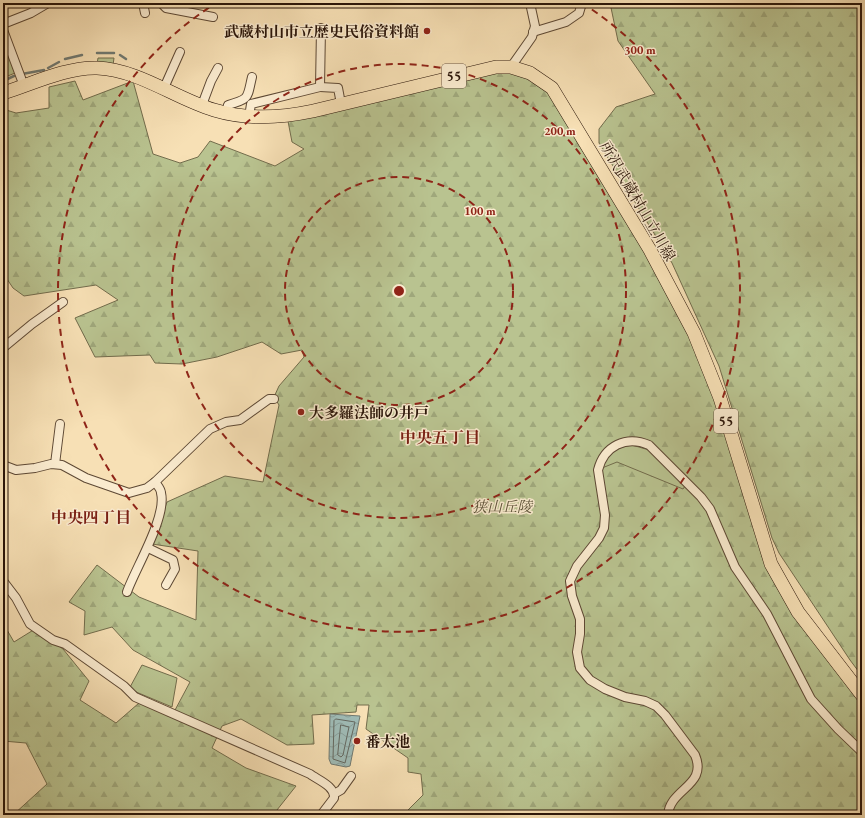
<svg xmlns="http://www.w3.org/2000/svg" width="865" height="818" font-family="'EB Garamond','Noto Serif JP',serif">
  <defs>
    <pattern id="grass-tufts" width="24" height="20" patternUnits="userSpaceOnUse"><rect width="24" height="20" fill="#b9c390"/><path d="M3 7l-1-3M5 7V3M7 7l1-3M15 17l-1-3M17 17v-4M19 17l1-3" fill="none" stroke="#9fa77b"/></pattern>
    <pattern id="forest-firs" width="22" height="20" patternUnits="userSpaceOnUse"><rect width="22" height="20" fill="#b9c390"/><path d="M5 1l3.5 6h-7zM16 11l3.5 6h-7z" fill="#9fa77b"/></pattern>
    <pattern id="water-waves" width="16" height="10" patternUnits="userSpaceOnUse"><rect width="16" height="10" fill="#9fbbb6"/><path d="M0 5q4-4 8 0t8 0" fill="none" stroke="#89a09b"/></pattern>
  </defs>
  <rect width="100%" height="100%" fill="#f7e0b5"/>
  <filter id="stains"><feTurbulence type="fractalNoise" baseFrequency=".005" numOctaves="4"/><feColorMatrix values="0 0 0 0 .2 0 0 0 0 .09 0 0 0 0 .02 0 0 0 .5 -.17"/></filter>
  <radialGradient id="worn" r=".72"><stop offset=".6" stop-color="#630" stop-opacity="0"/><stop offset="1" stop-color="#630" stop-opacity=".3"/></radialGradient>
  <path fill="url(#grass-tufts)" stroke="#726c4c" d="M98 58H114L113 65 97 64Z"/>
  <g fill="url(#forest-firs)" stroke="#726c4c">
    <path d="M610 3H862V676L850 660 779 553 772 538 719 366 672 263 599 143V129L616 107 655 94 618 41Z"/>
    <path d="M496 67 541 79 694 333 771 564 862 695V815H403L423 795 421 774 408 772V758L366 729 369 705H357L356 712 312 715 314 744 287 745 241 719 222 726 212 748 246 768 296 786 273 815H13L47 784 26 743 3 741V623L14 642 35 629 63 649 89 681 80 700 116 723 139 703 174 712 190 682 133 650 112 627 84 635 85 611 69 602 97 565 139 597 196 620 198 551 152 544 167 502 225 476 263 482 279 405 274 397 279 386 304 357 302 350 281 354 262 342 217 357 182 364 155 363 150 355 95 357 75 318 118 300 96 285 24 296 13 288 3 273V109L16 113 49 108V87L75 81 83 100 133 81 153 154 180 163 198 157 210 141 275 166 304 149 292 142 287 116Z"/>
  </g>
  <g fill="#b9c390" stroke="#726c4c">
    <path d="M3 40 15 73 3 78Z"/>
    <path d="M632 445 649 450 685 486 683 489 617 462 602 468C608 453 617 447 632 445Z"/>
    <path d="M142 665 177 678 172 707 129 689Z"/>
  </g>
  <path fill="url(#water-waves)" stroke="#707971" d="M330 714 360 716 350 766 346 767 331 764 329 759Z"/>
  <g fill="none" stroke-linecap="round" stroke-linejoin="round">
    <g stroke="#646860" stroke-width="1">
      <path d="M336 719 355 722 345 763 333 759 334 721Z"/>
      <path d="M341 725 349 727 343 755 341 757 338 755Z"/>
    </g>
    <g stroke="#707971" stroke-width="2.5">
      <path d="M97 53H114"/>
      <path d="M120 55 126 59"/>
      <path d="M65 59 82 55"/>
      <path d="M48 68 59 62"/>
      <path d="M22 74 44 70"/>
      <path d="M3 81 14 76"/>
    </g>
    <defs>
      <g id="minor">
        <path d="M143 3 145 13"/>
        <path d="M161 3 166 8 213 17"/>
        <path d="M3 24 31 13 48 3"/>
        <path d="M3 30 24 86"/>
        <path d="M533 32 566 22 579 13 582 3"/>
        <path d="M511 67 532 37 535 26 530 3"/>
        <path d="M320 87 338 88 341 104"/>
        <path d="M164 88 180 52"/>
        <path d="M202 105 211 81 218 68"/>
        <path d="M226 113 228 105C250 99 247 98 252 77"/>
        <path d="M249 117 251 104 320 87 321 28"/>
        <path d="M3 348 32 324 63 302"/>
        <path d="M55 464 60 424"/>
        <path d="M3 465 16 470 35 468 51 464 62 465 86 478 129 493 147 488 155 482 210 429 226 422 240 420 269 399H274"/>
        <path d="M148 548 173 560 175 569 166 585"/>
        <path d="M3 581 16 598 30 624 53 640 65 644 124 686 135 697 310 774C318 780 335 786 334 798L321 815"/>
        <path d="M127 592C135 569 167 517 161 493 161 489 157 485 155 482"/>
        <path d="M334 794 341 790 351 776"/>
        <path d="M668 815C670 788 708 786 695 755L665 715 656 706 645 701 625 697 605 689 590 680 580 668 577 652 580 634V619L572 596 570 581 577 566 599 538 604 528 605 515 598 470C604 446 626 435 649 445L701 497 710 509 735 567 767 614 811 699 838 729 862 752"/>
      </g>
      <path id="primary" d="M3 93C32 84 66 67 97 68 140 70 174 98 214 110 247 120 280 118 313 111L496 67H511L530 73 552 88 650 250 694 333 720 398 771 564 798 612 862 695"/>
    </defs>
    <use href="#minor" stroke="#5d4834" stroke-width="10"/>
    <use href="#primary" stroke="#2a1509" stroke-width="14"/>
    <use href="#minor" stroke="#faebcf" stroke-width="8"/>
    <use href="#primary" stroke="#f7e0b5" stroke-width="13"/>
  </g>
  <g fill="none" stroke="#8f2418" stroke-width="2" stroke-dasharray="7 5">
    <circle cx="399" cy="291" r="114"/>
    <circle cx="399" cy="291" r="227"/>
    <path d="M582 3A341 341 0 1 1 216 3"/>
  </g>
  <g fill="#8f2418" stroke="#faebcf" stroke-width="1.5">
    <circle cx="427" cy="31" r="4"/>
    <circle cx="301" cy="412" r="4"/>
    <circle cx="357" cy="741" r="4"/>
  </g>
  <g text-anchor="middle" dominant-baseline="central" stroke-width="3" stroke-linejoin="round" paint-order="stroke">
    <g fill="#faebcf" stroke="#685544" stroke-width="1">
      <rect x="442" y="64" width="24" height="24" rx="3"/>
      <rect x="714" y="409" width="24" height="24" rx="3"/>
    </g>
    <g font-size="14" font-weight="bold" fill="#2a1509">
      <text x="454" y="76">55</text>
      <text x="726" y="421">55</text>
    </g>
    <g font-size="15" font-weight="bold" fill="#2a1509" stroke="#faebcf" text-anchor="start">
      <text x="419" y="31" text-anchor="end">武蔵村山市立歴史民俗資料館</text>
      <text x="309" y="412">大多羅法師の井戸</text>
      <text x="365" y="741">番太池</text>
    </g>
    <g font-size="15" fill="#2a1509" stroke="#faebcf">
      <text transform="translate(638 201) rotate(60)">所沢武蔵村山立川線</text>
    </g>
    <g font-size="15" font-style="italic" fill="#5c5238" stroke="#faebcf">
      <text x="502" y="506">狭山丘陵</text>
    </g>
    <g font-size="16" font-weight="bold" fill="#7a1f14" stroke="#faebcf">
      <text x="440" y="437">中央五丁目</text>
      <text x="91" y="517">中央四丁目</text>
    </g>
  </g>
  <circle cx="399" cy="291" r="6" fill="#8f2418" stroke="#faebcf" stroke-width="2"/>
  <g font-size="12" text-anchor="middle" font-weight="bold" fill="#8f2418" stroke="#faebcf" stroke-width="3" stroke-linejoin="round" paint-order="stroke">
    <text x="640" y="54">300 m</text>
    <text x="560" y="135">200 m</text>
    <text x="480" y="215">100 m</text>
  </g>
  <rect width="865" height="818" fill="none" stroke="#f7e0b5" stroke-width="16"/>
  <rect x="4" y="4" width="857" height="810" fill="none" stroke="#2a1509" stroke-width="2"/>
  <rect x="8" y="8" width="849" height="802" fill="none" stroke="#2a1509"/>
  <rect width="100%" height="100%" filter="url(#stains)"/>
  <rect width="100%" height="100%" fill="url(#worn)"/>
</svg>
